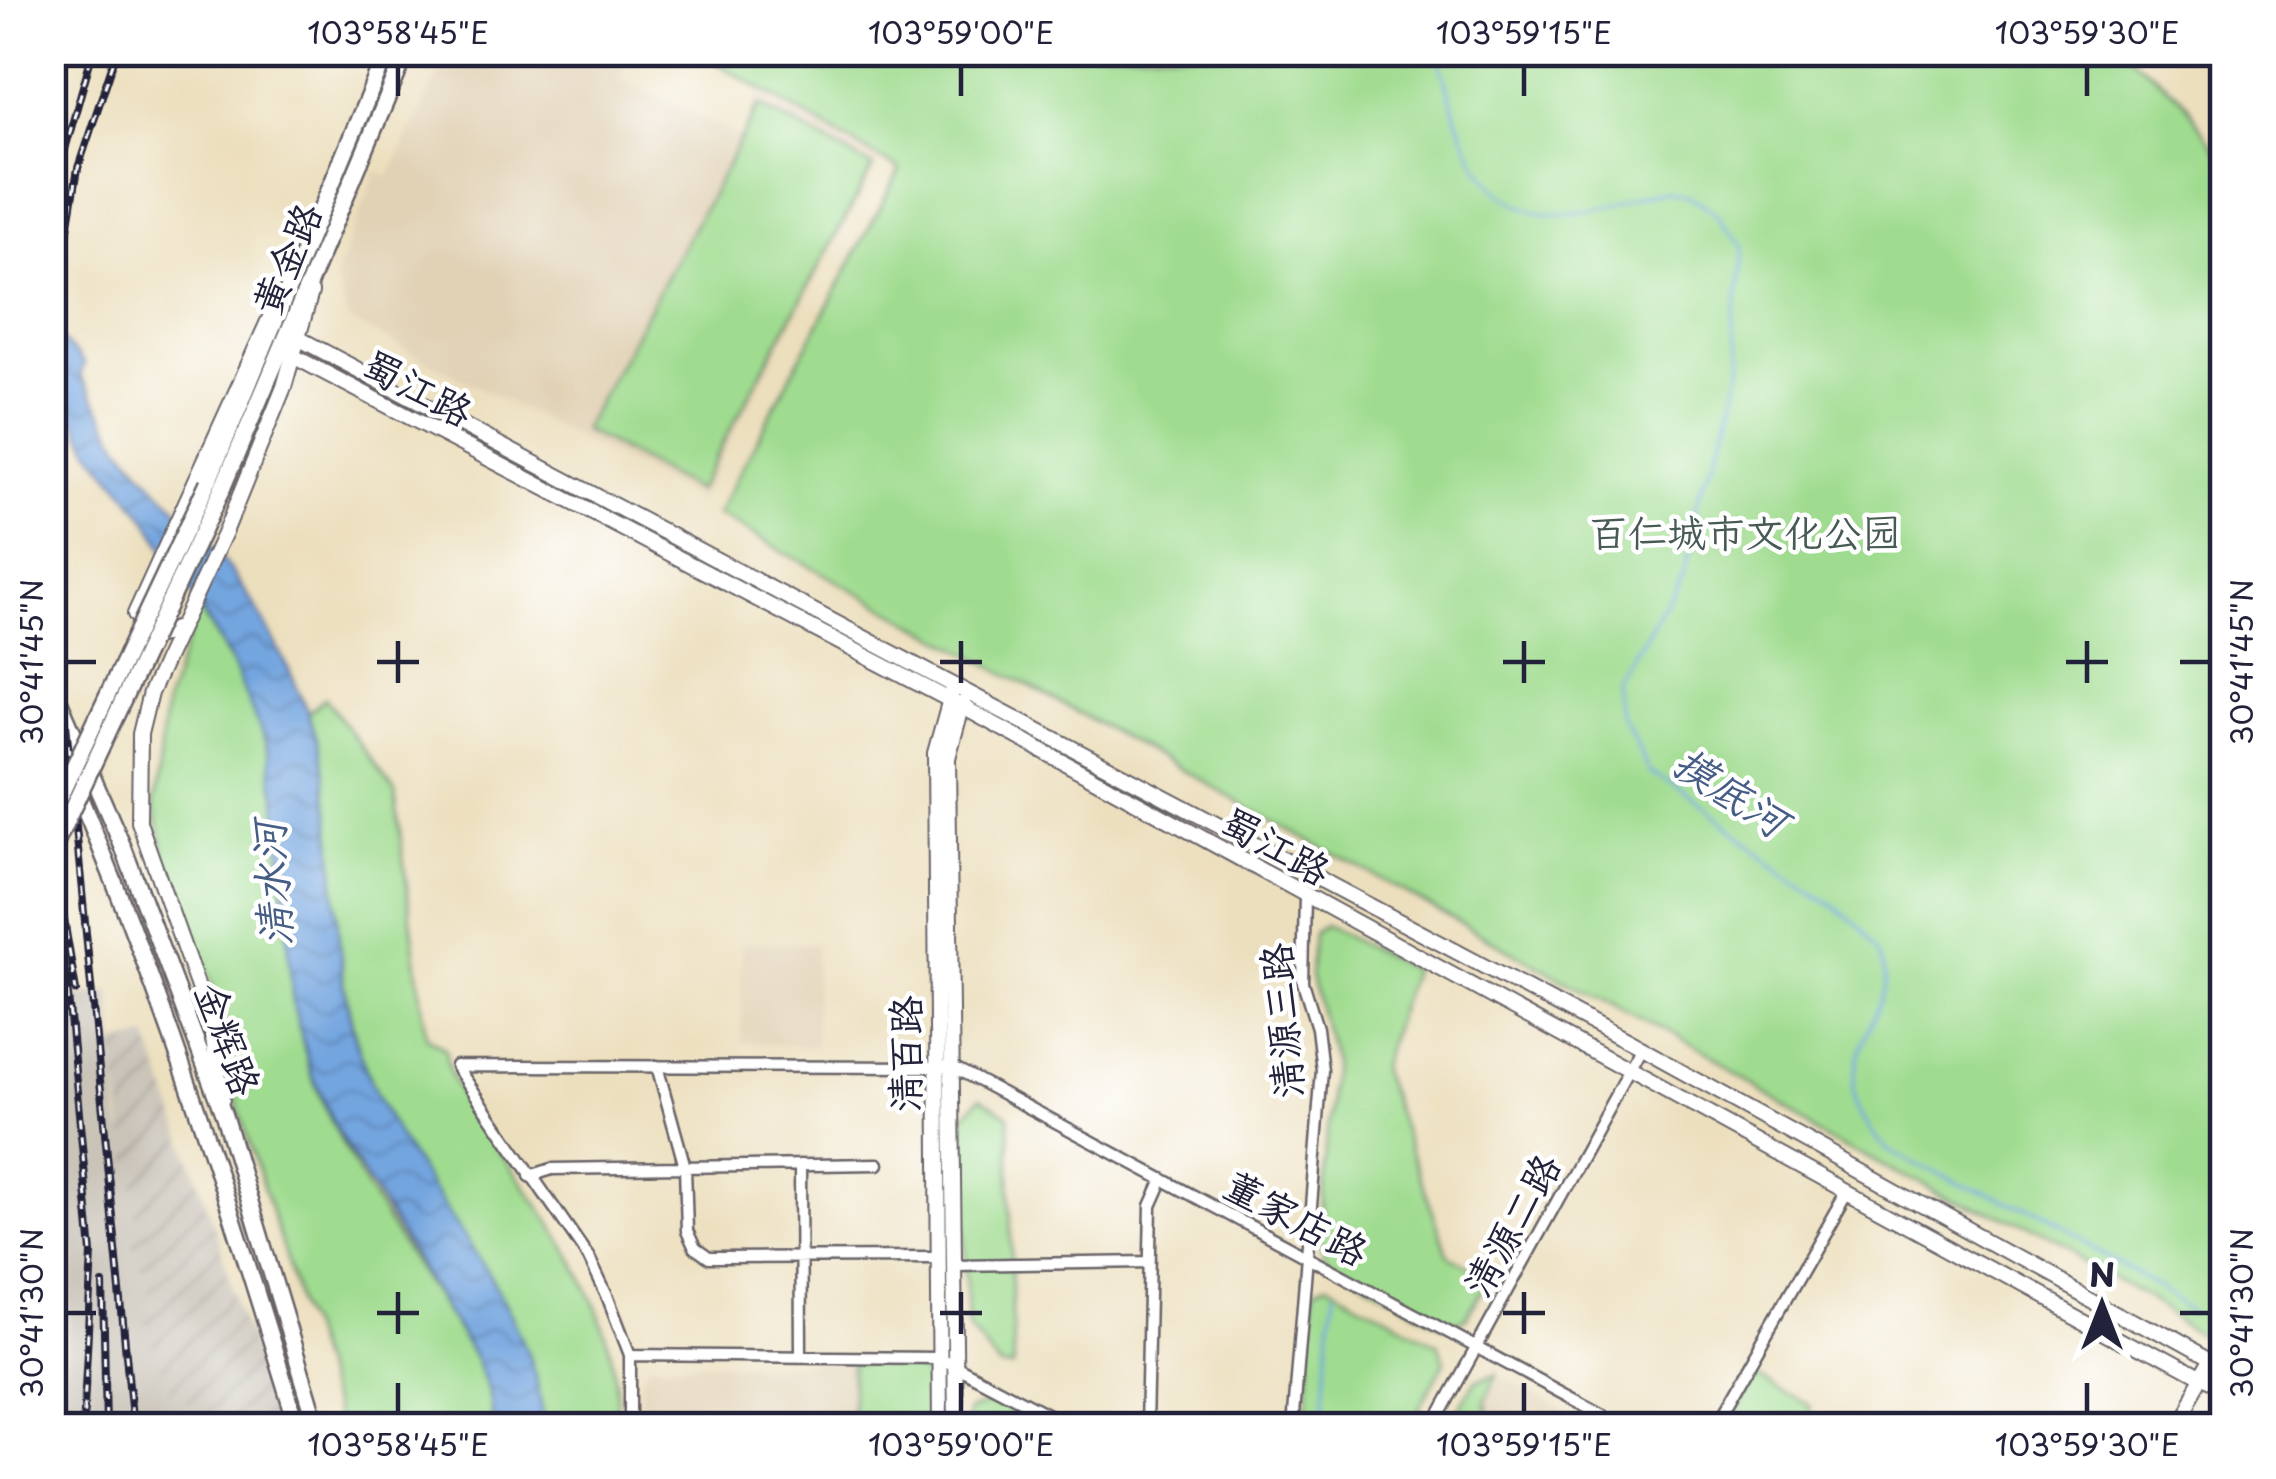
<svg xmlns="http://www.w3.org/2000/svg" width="2276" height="1479" font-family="'Playpen Sans','LXGW WenKai TC',sans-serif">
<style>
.built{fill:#e1d2b5}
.industrial{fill:url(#industrial-furrows)}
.railway{fill:#c9c3b8}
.park{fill:#a0dc90;stroke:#617f66;stroke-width:3}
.water{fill:url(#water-waves);stroke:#4a648d;stroke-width:3}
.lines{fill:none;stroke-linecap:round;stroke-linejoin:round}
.stream{stroke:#73a5df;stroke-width:3}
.street-casing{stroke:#696468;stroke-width:15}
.secondary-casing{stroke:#696468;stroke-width:18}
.primary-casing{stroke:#696468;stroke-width:20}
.street{stroke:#fff;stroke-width:10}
.secondary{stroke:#fff;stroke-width:14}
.primary{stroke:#fff;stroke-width:15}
.tram{stroke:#22223b;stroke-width:3}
.rail-casing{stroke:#22223b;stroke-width:8}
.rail{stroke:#fff;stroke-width:3;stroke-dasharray:9;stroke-linecap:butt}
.primary-bridge-casing{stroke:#696468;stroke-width:20;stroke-linecap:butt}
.primary-bridge{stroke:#fff;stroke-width:15}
.ticks{fill:none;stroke:#22223b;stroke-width:4.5}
.labels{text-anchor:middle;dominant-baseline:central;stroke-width:9;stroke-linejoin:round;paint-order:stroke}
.street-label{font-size:39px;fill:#22223b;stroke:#fff}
.park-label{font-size:39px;fill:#485a54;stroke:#fff}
.water-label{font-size:42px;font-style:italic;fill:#465d85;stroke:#fff}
.neatline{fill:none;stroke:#22223b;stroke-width:4.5}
.ticks-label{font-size:30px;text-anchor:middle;fill:#22223b}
</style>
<defs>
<pattern id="industrial-furrows" width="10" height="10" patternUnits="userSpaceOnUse" patternTransform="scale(3)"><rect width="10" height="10" fill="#c9c3b8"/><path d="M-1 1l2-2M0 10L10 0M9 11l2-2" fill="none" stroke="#aca79f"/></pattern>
<pattern id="water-waves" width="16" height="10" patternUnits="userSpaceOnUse" patternTransform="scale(3)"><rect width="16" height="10" fill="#73a5df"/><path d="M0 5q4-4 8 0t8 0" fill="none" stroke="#5e86b6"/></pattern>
</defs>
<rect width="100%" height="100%" fill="#fff"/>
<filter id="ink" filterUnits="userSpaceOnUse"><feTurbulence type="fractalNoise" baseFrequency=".00833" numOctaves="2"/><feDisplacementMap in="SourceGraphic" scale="24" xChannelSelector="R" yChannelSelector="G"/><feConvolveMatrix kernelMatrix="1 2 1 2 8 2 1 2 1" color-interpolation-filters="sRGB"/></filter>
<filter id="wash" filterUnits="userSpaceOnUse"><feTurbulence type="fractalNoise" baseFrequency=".004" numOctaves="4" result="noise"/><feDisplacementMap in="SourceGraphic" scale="48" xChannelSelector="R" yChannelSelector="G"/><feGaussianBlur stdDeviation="2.7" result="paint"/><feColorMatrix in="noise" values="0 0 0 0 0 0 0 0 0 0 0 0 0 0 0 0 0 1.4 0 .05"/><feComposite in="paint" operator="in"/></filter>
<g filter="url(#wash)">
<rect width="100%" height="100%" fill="#ecdfbd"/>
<!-- built -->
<path class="built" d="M450,51H602L627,63L618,78L741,138L760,94L881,158L698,500L348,320L335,278L376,172L389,176Z
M742,943L815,944L816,1047L741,1042Z
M651,1363L852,1364V1428H639L642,1375Z
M1501,1377L1595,1428H1494L1485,1402Z"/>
<!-- industrial -->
<path class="industrial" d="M148,1037L201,1187L278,1428H195L191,1402L175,1408L141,1315L153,1310L126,1226L131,1197L114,1045Z"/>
<!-- railway -->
<path class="railway" d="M111,993L120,1120L137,1197L131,1198L138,1224L127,1226L153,1311L142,1315L175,1407L192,1402L195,1428H58L75,1252L54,1216L69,1152V1080L58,996Z"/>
<!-- park -->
<path class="park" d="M717,51H2119L2225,162V1343L717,515L900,170L712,60Z
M760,105L873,167L697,491L583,430Z
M199,609C226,652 254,699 267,749C294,853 278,962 309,1066C337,1158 425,1277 476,1361L489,1394L493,1428H339L238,1107L219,1002L167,863L154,805L165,703Z
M325,698L395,793L426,1037L445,1049C450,1092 470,1110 495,1145C555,1228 628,1319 615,1428H544C535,1299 424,1203 374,1089C321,969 345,836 307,713Z
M1325,926L1412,970L1380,1068L1449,1256L1491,1276L1466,1318L1447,1326L1327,1260L1320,1245L1332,1059L1310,976L1313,935Z
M980,1097L1009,1115L1013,1368H1000L968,1326L963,1118Z
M1326,1283L1438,1343L1445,1361L1409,1428H1306L1314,1290Z
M852,1364H909L927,1377L929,1428H852Z
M1753,1372L1814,1404L1802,1428H1723Z
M1497,1374L1485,1402L1494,1428H1449L1475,1381Z
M995,1401L1025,1420V1428H967V1411Z"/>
<!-- water -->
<path class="water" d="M51,327L84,364L80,376C97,401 110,431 128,454C156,490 191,520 219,555C259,605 308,696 321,758C345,871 324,979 374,1090C425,1203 536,1299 544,1428H493L489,1394L476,1361L336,1129L311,1071L293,1005L277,799L266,744L229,657L145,516L91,451L51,373Z"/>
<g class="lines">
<!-- stream -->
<path class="stream" d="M1438,51C1455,112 1473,210 1554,214C1591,216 1638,197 1674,189L1693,193L1720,213L1739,247L1729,378L1683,583L1623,691L1625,727L1648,773L1832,890L1881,936C1901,1021 1804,1044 1892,1142L2194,1308
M1324,1428L1333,1291"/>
</g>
</g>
<g filter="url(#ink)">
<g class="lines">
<defs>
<path id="street" d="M456,1066L953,1067L1627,1428
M456,1066L589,1258L608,1298L630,1355V1428
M657,1066L685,1167L687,1231L695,1248L709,1258L938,1257
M800,1165L801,1354
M530,1176L552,1169L878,1164
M955,1265L1149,1262
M630,1355L940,1358L1073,1428
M1146,1428L1151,1206L1163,1179
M1293,1428L1322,1070L1317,1028L1303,983L1305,897
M1432,1428L1641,1049
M1712,1428L1847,1191"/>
<path id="secondary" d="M298,338L1629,1043L2225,1372
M293,356L961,706L2225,1398
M178,628L159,636L145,631L135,614L271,315
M222,1099L211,1024L139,822L140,734L150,693L225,532L284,387L311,292
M940,1428L935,753L952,692
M956,1428L948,758L963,703
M2173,1428L2210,1364"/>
<path id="primary" d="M208,482L387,51
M222,489L407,51
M51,682L123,847L224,1116L318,1428
M51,731C152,958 226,1191 298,1428"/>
</defs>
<!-- street casing -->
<use href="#street" class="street-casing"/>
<!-- secondary casing -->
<use href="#secondary" class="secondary-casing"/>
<!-- primary casing -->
<use href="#primary" class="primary-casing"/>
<!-- street -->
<use href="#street" class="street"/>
<!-- secondary -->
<use href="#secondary" class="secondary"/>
<!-- primary -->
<use href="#primary" class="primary"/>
<!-- tram -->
<path class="tram" d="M51,971L56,1428"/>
<defs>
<path id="rail" d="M64,153L93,51
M51,333L78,168L117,51
M51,565L133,1428
M51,843L76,991
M66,974L92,1253L83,1428
M103,1284L106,1428"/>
</defs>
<!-- rail casing -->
<use href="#rail" class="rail-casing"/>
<!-- rail -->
<use href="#rail" class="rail"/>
<defs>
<path id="primary-bridge" d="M51,815L208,482
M51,854L222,489"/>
</defs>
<!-- primary-bridge casing -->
<use href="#primary-bridge" class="primary-bridge-casing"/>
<!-- primary-bridge -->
<use href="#primary-bridge" class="primary-bridge"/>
</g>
</g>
<!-- ticks -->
<path class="ticks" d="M398,66V96M961,66V96M1524,66V96M2087,66V96M398,641V683M961,641V683M1524,641V683M2087,641V683M66,662H96M377,662H419M940,662H982M1503,662H1545M2066,662H2108M2180,662H2210M398,1292V1334M961,1292V1334M1524,1292V1334M66,1313H96M377,1313H419M940,1313H982M1503,1313H1545M2180,1313H2210M398,1383V1413M961,1383V1413M1524,1383V1413M2087,1383V1413"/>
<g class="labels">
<!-- street labels -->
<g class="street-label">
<text transform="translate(285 258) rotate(-67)">黄金路</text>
<text transform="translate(419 386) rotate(28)">蜀江路</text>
<text transform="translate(1277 844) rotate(29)">蜀江路</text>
<text transform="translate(1280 1021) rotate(-95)">清源三路</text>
<text transform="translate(230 1038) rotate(70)">金辉路</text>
<text transform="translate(903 1054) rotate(-90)">清百路</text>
<text transform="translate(1297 1216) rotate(28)">董家店路</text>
<text transform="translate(1510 1224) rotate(-61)">清源二路</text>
</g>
<!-- park labels -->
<g class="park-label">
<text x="1745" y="530">百仁城市文化公园</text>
</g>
<!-- water labels -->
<g class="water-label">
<text transform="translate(1732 790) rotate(33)">摸底河</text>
<text transform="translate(270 884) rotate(-94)">清水河</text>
</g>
</g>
<!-- margin -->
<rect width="2276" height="1479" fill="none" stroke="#fff" stroke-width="132"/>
<!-- north arrow -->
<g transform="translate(2102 1305)" stroke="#ffffff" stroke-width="9" paint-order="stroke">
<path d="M0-9L21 45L0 30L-21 45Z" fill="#22223b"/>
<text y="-18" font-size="33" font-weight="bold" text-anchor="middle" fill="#22223b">N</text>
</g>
<rect x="66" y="66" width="2144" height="1347" class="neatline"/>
<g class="ticks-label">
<text x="398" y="44">103°58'45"E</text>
<text x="961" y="44">103°59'00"E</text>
<text x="1524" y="44">103°59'15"E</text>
<text x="2087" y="44">103°59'30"E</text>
<text transform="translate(33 662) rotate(-90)" y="10">30°41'45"N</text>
<text transform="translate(2243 662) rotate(-90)" y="10">30°41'45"N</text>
<text transform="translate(33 1313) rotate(-90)" y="10">30°41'30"N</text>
<text transform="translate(2243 1313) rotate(-90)" y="10">30°41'30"N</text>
<text x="398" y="1456">103°58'45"E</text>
<text x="961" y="1456">103°59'00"E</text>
<text x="1524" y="1456">103°59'15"E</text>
<text x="2087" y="1456">103°59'30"E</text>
</g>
</svg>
